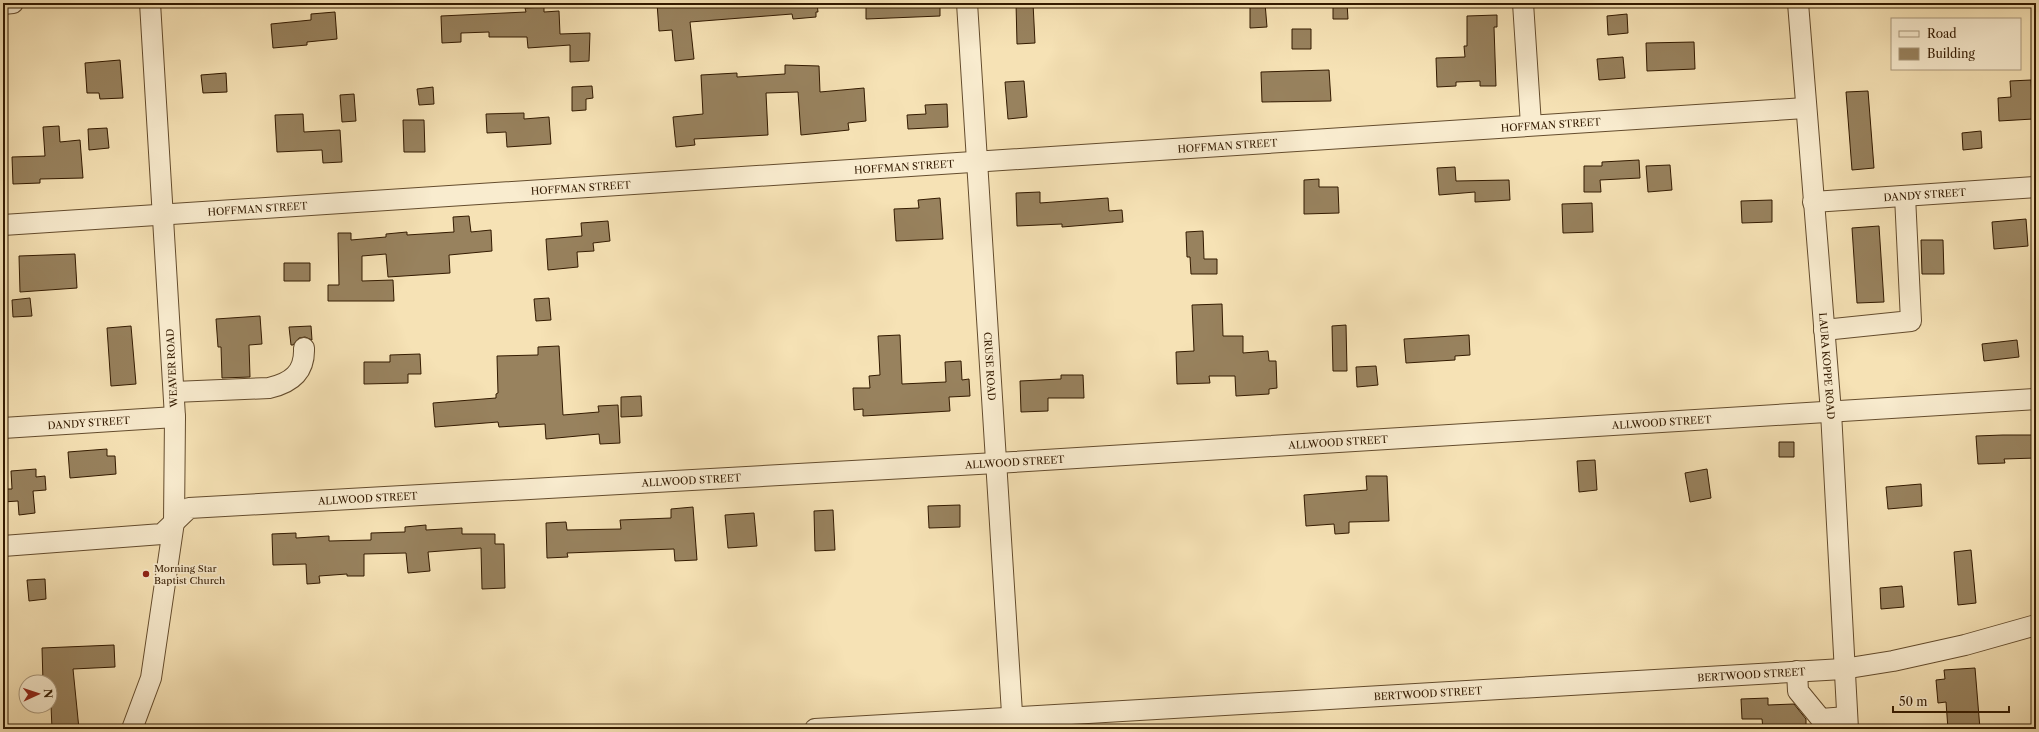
<svg xmlns="http://www.w3.org/2000/svg" width="2039" height="732" font-family="'Libre Caslon Text',serif">
<style>
.building{fill:#98825e;stroke:#331a00}
.lines{fill:none;stroke-linecap:round;stroke-linejoin:round}
.minor-casing{stroke:#644c2d;stroke-width:22}
.minor{stroke:#f9eccf;stroke-width:20}
.poi-dot{fill:#8f2418;stroke:#f9eccf;stroke-width:1.5}
.labels{text-anchor:middle;dominant-baseline:central;stroke-width:3.5;stroke-linejoin:round;paint-order:stroke}
.street-label{font-size:10px;fill:#331a00;stroke:#f9eccf}
.poi-label{font-size:10px;fill:#331a00;stroke:#f9eccf;text-anchor:start}
</style>
<rect width="100%" height="100%" fill="#f6e2b5"/>
<filter id="stains"><feTurbulence type="fractalNoise" baseFrequency=".005" numOctaves="4"/><feColorMatrix values="0 0 0 0 .2 0 0 0 0 .09 0 0 0 0 .02 0 0 0 .5 -.17"/></filter>
<radialGradient id="worn" r=".72"><stop offset=".6" stop-color="#630" stop-opacity="0"/><stop offset="1" stop-color="#630" stop-opacity=".3"/></radialGradient>
<!-- building -->
<path class="building" d="M657,3H817L818,12H816V17L793,19L792,14L690,22L694,59L675,61L672,30L659,31Z
M866,3H940V16L866,19Z
M1016,3H1033L1035,43L1017,44Z
M1250,3H1265L1267,27L1250,28Z
M1333,3H1347L1348,19H1333Z
M544,7V12L559,11L560,34L590,33L589,61L570,62V45L528,48L527,37H489V32L461,33V42L442,43L441,16L526,12L525,8Z
M335,12L337,39L307,42V45L273,48L271,24L311,20V14Z
M1627,14L1628,33L1608,35L1607,16Z
M1497,15V27H1494L1496,86H1480V81L1456,82V86L1437,87L1436,58L1465,57L1464,46H1467V16Z
M1292,29H1311V49H1292Z
M1694,42L1695,69L1647,71L1646,43Z
M1623,57L1625,78L1599,80L1597,59Z
M120,60L123,98L100,99L99,93H87L85,63Z
M785,65L819,66L820,92L864,88L866,121L848,123L849,130L801,135L798,92L766,93L768,135L694,139L695,145L676,147L673,117L703,114L701,75L737,73V77L785,74Z
M1329,70L1331,101L1262,102L1261,72Z
M226,73L227,92L203,93L201,75Z
M2031,80L2033,119L1999,121L1998,98L2011,97L2010,81Z
M1024,81L1027,117L1008,119L1005,82Z
M592,86L593,98L586,99V110L572,111V87Z
M433,87L434,104L419,105L417,89Z
M1868,91L1874,168L1852,170L1846,92Z
M354,94L356,121L342,122L340,95Z
M947,104L948,127L908,129L907,115L926,114L925,105Z
M524,113V119L549,117L551,144L507,147L506,132L487,133L486,114Z
M303,114L304,132L340,130L342,162L323,163L322,150L277,152L275,115Z
M403,120H424L425,152H404Z
M59,126L60,142L80,140L83,178L40,179V183L13,184L12,157L45,156L43,127Z
M107,128L109,148L89,150L88,129Z
M1981,131L1982,148L1963,150L1962,133Z
M1639,160L1640,178L1600,180L1601,192H1584V166H1602V162Z
M1670,165L1672,190L1648,192L1646,166Z
M1455,167L1456,181L1509,180L1510,200L1475,202V192L1439,195L1437,168Z
M1319,179V187H1338L1339,213L1304,214V180Z
M1040,192V203L1108,198L1109,211L1122,210L1123,222L1062,227V224L1017,226L1016,193Z
M940,198L943,239L896,241L894,209L919,208L918,200Z
M1772,200V222L1742,223L1741,201Z
M1592,203L1593,232L1563,233L1562,204Z
M469,216L471,232L491,230L492,251L449,255L450,273L388,277L386,254L362,256V281L393,280L394,301H328V285H339L338,233H351V240L386,237V234L407,232V235L454,232L453,217Z
M2026,219L2028,246L1994,249L1992,222Z
M608,221L610,241L593,243L594,251L577,252L578,267L548,270L546,239L582,236L581,223Z
M1879,226L1884,302L1857,303L1852,228Z
M1203,231L1204,259H1217V274H1191L1190,257H1187L1186,232Z
M1921,240H1943L1944,274H1922Z
M75,254L77,288L20,292L19,256Z
M284,263H310V281H284Z
M30,298L32,316L13,317L12,300Z
M549,298L551,320L536,321L534,299Z
M1222,304L1223,336H1243V353L1268,351L1269,361H1276L1277,388L1269,389V394L1236,396L1235,376H1209L1210,383L1177,384L1176,352L1194,351L1192,305Z
M260,316L262,344L249,345L250,377L222,378L221,347H218L216,319Z
M1346,325L1347,371H1333L1332,326Z
M131,326L136,384L111,386L107,328Z
M311,326L312,340L305,337L299,338L293,345H291L289,327Z
M900,335L902,384L946,382L945,362L961,361L962,380L969,379L970,396L949,397L950,411L863,416V409L854,410L853,388H870L869,376L880,375L878,336Z
M1469,335L1470,355L1455,356V360L1406,363L1404,339Z
M2017,340L2019,357L1984,361L1982,344Z
M559,346L563,415L599,412L598,406L618,405L620,443L600,444L599,434L546,439L545,424L499,427L498,422L435,427L433,403L496,398V394L498,393L497,356L538,355V347Z
M420,354L421,374H408V383L364,384V362H390V355Z
M1376,366L1378,385L1357,387L1356,367Z
M1061,375H1083L1084,398H1048V411L1021,412L1020,381L1061,379Z
M641,396L642,416L621,417V397Z
M2003,435H2036V458L2004,459L2005,463L1978,464L1976,436Z
M1779,442H1794V457H1779Z
M107,449V456H115L116,474L70,478L68,452Z
M1595,460L1597,490L1579,492L1577,461Z
M36,469V477L45,476L46,490L33,491L35,513L19,515L18,501L3,502V489H12L11,471Z
M1707,469L1711,498L1690,502L1685,473Z
M1366,476H1387L1389,521L1349,522V533L1335,534L1334,524L1306,526L1304,495L1367,490Z
M1921,484L1922,506L1888,509L1886,487Z
M960,505V527L929,528L928,506Z
M693,507L697,560L675,561L674,549L567,553L568,557L547,558L546,523L566,522L567,530L621,529L620,520L671,518V509Z
M833,510L835,550L815,551L814,511Z
M754,513L757,546L728,548L725,515Z
M426,525V530L462,528V534H495V544H504L505,588L482,589L481,548L428,552L430,571L408,573L406,553L364,554V576H347V574L319,576L320,583L307,584L306,564L273,565L272,534L296,533V538L329,536V541L371,540V533L405,532V527Z
M1971,550L1976,603L1958,605L1954,552Z
M45,579L46,599L29,601L27,580Z
M1902,586L1904,607L1881,609L1880,588Z
M114,645L115,667L73,669L79,729H52L50,682H43L42,648Z
M1975,668L1980,729H1948L1946,702L1938,703L1936,680L1945,679L1944,670Z
M1768,698V705L1794,704L1806,719V729H1763L1762,719H1742L1741,699Z"/>
<g class="lines">
<defs>
<g id="minor">
<path id="s1" d="M967,3L1013,729"/>
<path d="M1523,3L1531,125"/>
<path id="s2" d="M1798,3L1831,412L1848,729"/>
<path d="M3,4L13,3"/>
<path id="s3" d="M1813,202L2036,187"/>
<path id="s4" d="M3,225L1805,108"/>
<path d="M1824,330L1911,321L1905,196"/>
<path d="M174,392L269,388C291,383 305,373 304,348"/>
<path id="s5" d="M3,428L175,417"/>
<path id="s6" d="M3,546L162,534L189,508L996,463L2036,399"/>
<path d="M1797,671L1798,691L1821,719L1847,717"/>
<path d="M132,729L151,678L174,522L175,417L150,3"/>
<path id="s7" d="M815,729L1843,669L1893,661L1965,645L2036,625"/>
</g>
</defs>
<!-- minor casing -->
<use href="#minor" class="minor-casing"/>
<!-- minor -->
<use href="#minor" class="minor"/>
</g>
<!-- markers -->
<circle class="poi-dot" cx="146" cy="574" r="4"/>
<g class="labels">
<!-- street labels -->
<g class="street-label">
<text stroke="none"><textPath href="#s4" startOffset="1551">HOFFMAN STREET</textPath></text>
<text stroke="none"><textPath href="#s4" startOffset="1227">HOFFMAN STREET</textPath></text>
<text stroke="none"><textPath href="#s4" startOffset="903">HOFFMAN STREET</textPath></text>
<text stroke="none"><textPath href="#s4" startOffset="579">HOFFMAN STREET</textPath></text>
<text stroke="none"><textPath href="#s3" startOffset="112">DANDY STREET</textPath></text>
<text stroke="none"><textPath href="#s4" startOffset="255">HOFFMAN STREET</textPath></text>
<text stroke="none"><textPath href="#s1" startOffset="364">CRUSE ROAD</textPath></text>
<text stroke="none"><textPath href="#s2" startOffset="364">LAURA KOPPE ROAD</textPath></text>
<text transform="translate(172 368) rotate(-93)">WEAVER ROAD</text>
<text stroke="none"><textPath href="#s5" startOffset="86">DANDY STREET</textPath></text>
<text stroke="none"><textPath href="#s6" startOffset="1672">ALLWOOD STREET</textPath></text>
<text stroke="none"><textPath href="#s6" startOffset="1348">ALLWOOD STREET</textPath></text>
<text stroke="none"><textPath href="#s6" startOffset="1024">ALLWOOD STREET</textPath></text>
<text stroke="none"><textPath href="#s6" startOffset="700">ALLWOOD STREET</textPath></text>
<text stroke="none"><textPath href="#s6" startOffset="376">ALLWOOD STREET</textPath></text>
<text stroke="none"><textPath href="#s7" startOffset="938">BERTWOOD STREET</textPath></text>
<text stroke="none"><textPath href="#s7" startOffset="614">BERTWOOD STREET</textPath></text>
</g>
<!-- poi labels -->
<g class="poi-label">
<text x="154" y="568">Morning Star<tspan x="154" dy="12">Baptist Church</tspan></text>
</g>
</g>
<!-- margin -->
<rect width="2039" height="732" fill="none" stroke="#f6e2b5" stroke-width="16"/>
<rect x="4" y="4" width="2031" height="724" fill="none" stroke="#331a00" stroke-width="2"/>
<rect x="8" y="8" width="2023" height="716" fill="none" stroke="#331a00"/>
<!-- legend -->
<rect x="1891" y="18" width="130" height="52" fill="#f9eccf" stroke="#aa987c"/>
<rect x="1899" y="31" width="20" height="6" fill="#f9eccf" stroke="#aa987c"/>
<text x="1927" y="38" font-size="12" fill="#331a00">Road</text>
<rect x="1899" y="48" width="20" height="12" fill="#98825e" stroke="#aa987c"/>
<text x="1927" y="58" font-size="12" fill="#331a00">Building</text>
<!-- north arrow -->
<g transform="translate(38 694) rotate(87)"><circle r="19" fill="#f9eccf" stroke="#aa987c"/>
<path d="M0-3L7 15L0 10L-7 15Z" fill="#8f2418"/>
<text y="-6" font-size="11" font-weight="bold" text-anchor="middle" fill="#331a00">N</text>
</g>
<!-- scale -->
<path d="M1893 706v6h116v-6" fill="none" stroke="#331a00" stroke-width="2"/>
<text x="1899" y="706" font-size="12" fill="#331a00" stroke="#f9eccf" stroke-width="3" paint-order="stroke">50 m</text>
<rect width="100%" height="100%" filter="url(#stains)"/>
<rect width="100%" height="100%" fill="url(#worn)"/>
</svg>
